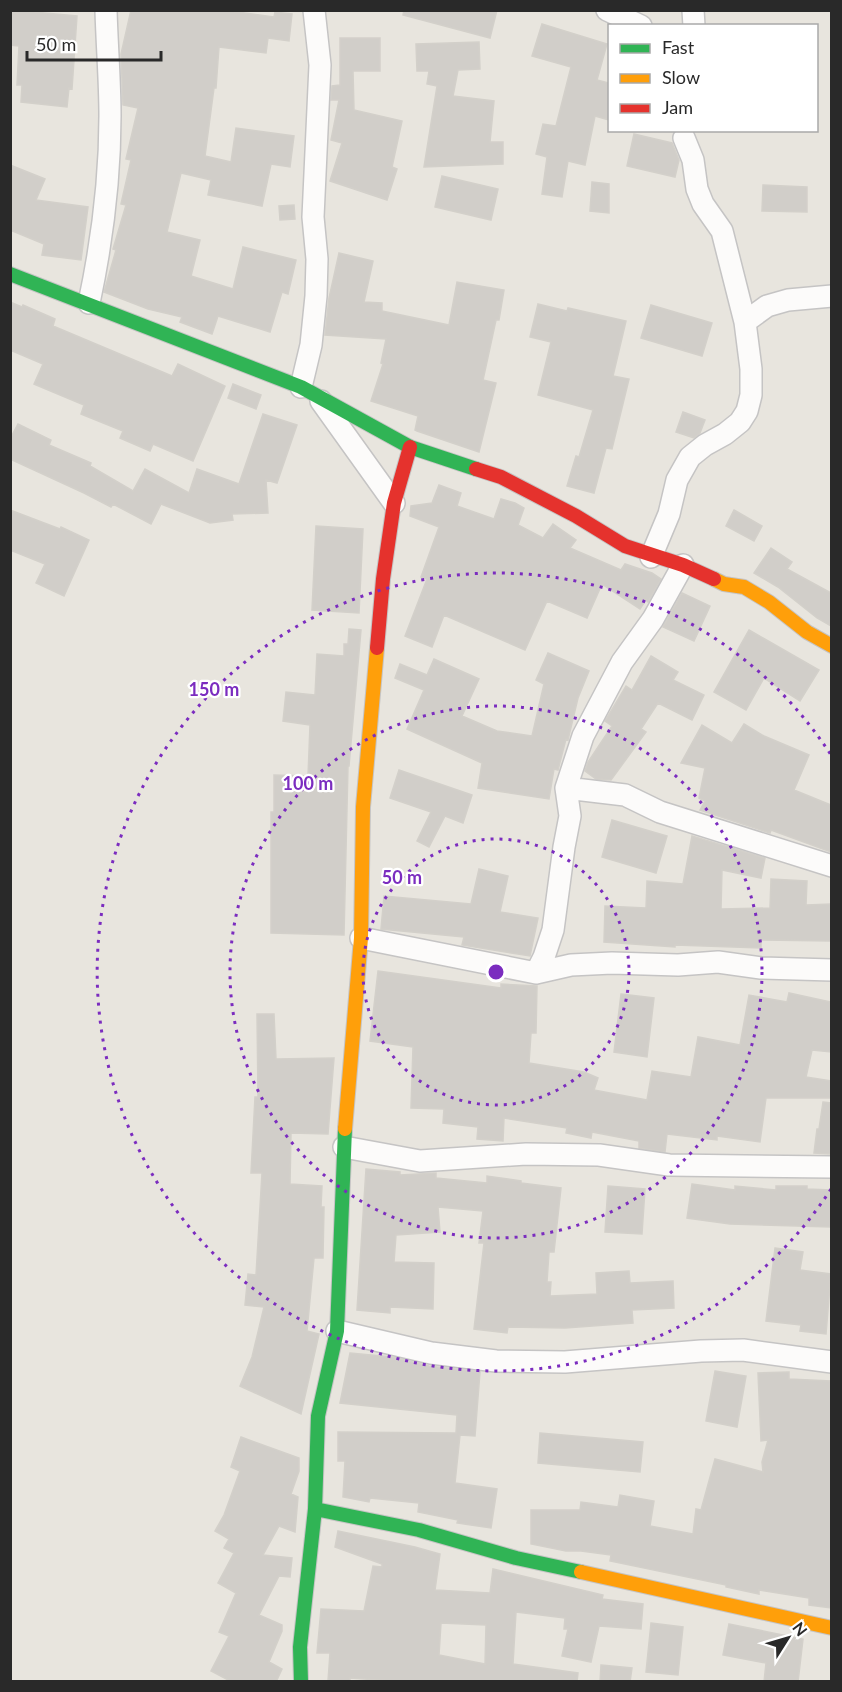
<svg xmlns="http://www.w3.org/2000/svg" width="842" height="1692" font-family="Lato,sans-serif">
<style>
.building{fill:#d1cec9;stroke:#d3d0ca;stroke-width:1.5;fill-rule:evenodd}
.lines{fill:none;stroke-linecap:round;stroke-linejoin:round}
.street-casing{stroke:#c5c4c4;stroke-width:24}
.fast-casing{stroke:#c5c4c4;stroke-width:16}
.slow-casing{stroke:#c5c4c4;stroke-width:16}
.jam-casing{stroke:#c5c4c4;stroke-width:16}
.street{stroke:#fcfbfa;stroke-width:21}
.fast{stroke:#30b455;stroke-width:14}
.slow{stroke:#ff9f0a;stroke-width:14}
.jam{stroke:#e5322d;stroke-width:14}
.ring{fill:none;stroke:#7b2cbf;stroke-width:3;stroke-dasharray:3 6}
.centre{fill:#7b2cbf;stroke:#fff;stroke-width:3}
.ring-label{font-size:18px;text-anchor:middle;font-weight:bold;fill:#7b2cbf;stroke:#fff;stroke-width:4.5;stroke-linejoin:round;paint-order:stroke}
</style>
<rect width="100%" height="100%" fill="#e8e5de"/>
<!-- building -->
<path class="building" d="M12,10L77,16L72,89L69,88L67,107L21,102L22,85H17L19,46L10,45Z
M131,10H223L274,17L275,12L292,14L289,41L268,38L266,53L219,47L216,88H214L205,156L231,162L236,128L294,136L290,167L271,164L262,206L208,195L211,180L181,173L167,232L200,240L191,276L233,289L243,247L296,260L288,294L282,292L270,332L218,316L212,334L180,322L182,317L148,309L104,292L116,250L113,249L126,205L121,204L131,160L126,159L138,108L123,105L121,54Z
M404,10H497L490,38L403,15Z
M542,24L607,44L597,80L609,83V120L595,116L585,165L568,161L562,197L542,194L547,157L536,154L543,124L556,126L571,67L532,56Z
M340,38H380V71H353L354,110L402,121L392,167L397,169L387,200L330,181L342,143L331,140L339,100H331L332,86L340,85Z
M479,42L480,69L458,70L453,96L494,101L490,142H503V164L424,167L437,86L427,84L429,71H417L416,44Z
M634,134L672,143L679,160L675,177L627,166Z
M10,165L45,179L36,200L88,207L81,260L42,255L44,244L10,230Z
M442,176L498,189L491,220L435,207Z
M592,182L609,184V213L590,211Z
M763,185L807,187V212L762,211Z
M294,205L295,219L280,220L279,206Z
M339,253L373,261L364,302L382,303V311L449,325L457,282L504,290L499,320H496L483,380L496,383L479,452L417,431L415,430L418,416L371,401L383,364L381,363L386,339L325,335L329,298Z
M10,302L22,307L23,305L55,319L53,326L172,376L178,364L225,386L193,461L153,444L150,451L120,438L123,431L81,414L84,405L34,384L43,364L10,350Z
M538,304L567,311L568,308L626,321L613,376L629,379L612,449L606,448L594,493L567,486L576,456L579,457L593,410L538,395L551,342L530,337Z
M651,305L712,323L702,356L641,338Z
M233,384L261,395L256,409L228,398Z
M683,412L705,420L700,433L694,438L676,432Z
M263,414L297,425L277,483L266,480L268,513L232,514L233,520L210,523L161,504L151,524L113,504L111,507L84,493L10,459V439L18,424L51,440L49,445L91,463L90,466L133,491L145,469L189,493L197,469L239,484Z
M439,485L461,493L457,506L494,519L501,499L515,503L524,508L518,525L543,538L553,524L576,540L570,548L621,570L625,564L652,573L661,579L648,602L646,600L640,609L602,584L587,618L547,601L525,650L444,615L432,647L405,636L427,579L421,577L439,527L410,516L411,506L432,503Z
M10,510L60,529L61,527L89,540L64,596L36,583L45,564L10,550Z
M734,510L762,526L754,541L726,526Z
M316,526L363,529L359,613L312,610Z
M771,548L792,562L787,569L831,593V626L817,618L778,587L754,573Z
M682,593L710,606L694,641L663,627Z
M349,629L361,630L349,766H348L344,935L271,933V812H274V775L308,776L310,725L283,721L286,692L315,695L317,654L344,656V644H348Z
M749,630L819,670L800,701L764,678L746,710L714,692Z
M548,653L589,671L578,698L568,740L566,739L558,770L554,769L549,799L478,788L482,763L407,729L424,690L395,678L400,664L427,675L434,659L479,679L462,716L497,731L532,736L544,684L536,680Z
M651,656L678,672L673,680L704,695L692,720L658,703L641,729L646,732L611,780L596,779L585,771L588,762L612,726L605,721L626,686L632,690Z
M744,724L764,736L809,755L794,790L831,805V852L771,830L770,833L700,810L705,801L699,798L705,768L681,763L702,725L732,743Z
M399,770L472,795L463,823L445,816L429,847L417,841L431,812L390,798Z
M612,820L667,836L656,873L602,857Z
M692,836L765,858L761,878L722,870L721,909L770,908L771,879L807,881L806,905L831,904V941L761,940V948L675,945V947L604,942L605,906L646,908L647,881L683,884Z
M479,869L508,876L500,912L538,918L530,956L462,945L464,937L381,929L384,896L471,904Z
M378,971L501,988V984L537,986L536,1033H531L529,1063L584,1072L598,1078L594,1090L647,1100L652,1071L691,1077L698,1037L740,1045L749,995L787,1002L789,993L831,1002V1052L812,1050L806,1077L831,1081V1098H766L760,1142L717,1136V1140L667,1134L665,1152L639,1148V1141L592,1132L591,1138L566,1133L567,1128L504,1118L503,1141L477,1139L478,1127L443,1123L444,1109L411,1108L413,1047L370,1041Z
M621,994L654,998L647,1057L614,1052Z
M257,1014H274L276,1059L334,1058L328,1134L291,1133L290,1184L322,1186L321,1207H324L323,1258H314L307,1331L319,1334L301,1414L240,1386L252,1357L264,1307L245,1305L248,1274L256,1275L262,1173H251L255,1097H258Z
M823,1102L831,1103V1154L814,1153L817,1129H819Z
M366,1169L400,1172V1175L436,1173V1178L487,1183V1176L521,1181V1183L561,1188L554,1252H549L547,1282H551L550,1296L597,1294L596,1273L629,1271L630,1283L673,1281L674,1308L632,1310L633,1323L565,1328L508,1327L507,1333L474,1329L484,1243H479L483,1211L438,1207L440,1232L396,1235L394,1262L434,1263L433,1309L390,1307V1313L357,1310Z
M692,1184L735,1190V1186L776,1190V1186H807V1189L831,1190V1227L730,1224L687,1218Z
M608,1186L645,1189L642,1234L605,1232Z
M775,1248L803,1252L800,1270L831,1274L826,1334L800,1331L801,1325L766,1321Z
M350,1353L392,1357L429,1366L480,1372L475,1436L460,1435L455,1483L497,1489L491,1528L457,1523L458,1520L418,1512L419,1503L370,1498L369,1502L343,1497L345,1461H338V1432L456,1433L457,1415L340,1403Z
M715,1371L746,1376L737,1427L706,1421Z
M789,1372V1379L831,1381V1608L809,1605V1598L759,1590V1594L726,1587V1585L610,1561L611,1555L581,1551H566L531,1544V1510H580L581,1502L618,1507L620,1495L654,1501L650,1526L693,1534L696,1509L701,1510L715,1459L763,1472L762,1462L768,1440L761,1441L758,1373Z
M540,1433L643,1442L640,1472L538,1463Z
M241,1437L299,1458V1471L291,1494L298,1497L295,1532L279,1526L263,1555L292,1558L290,1577L279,1576L259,1615L282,1625V1631L269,1662L282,1669L276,1682H232L211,1671L229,1636L219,1632L236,1593L218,1583L234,1553L224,1548L229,1539L215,1531L224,1515L240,1471L231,1467Z
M338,1531L415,1547L440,1554L435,1590L490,1593L493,1569L603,1595L602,1599L643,1604L641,1629L599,1626L591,1662L562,1656L568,1629H564L565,1618L516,1612L513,1664L578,1673L577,1682H405L350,1678V1682L328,1681L330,1653H317L321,1609L364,1611L373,1566L382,1567V1564L335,1547ZM441,1623L486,1625L485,1664L439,1655Z
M651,1623L683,1627L678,1675L646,1672Z
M729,1624L803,1639L798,1682H764L766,1663L723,1655Z
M601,1665L632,1668L630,1682H600Z"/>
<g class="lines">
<defs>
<path id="street" d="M607,10L641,26
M693,10L694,26
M89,303C102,242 110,179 110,116C110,81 107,46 106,10
M745,322L767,306L788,300L832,296
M301,387L311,345L316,296L317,259L313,217L320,65L314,10
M321,401L394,503
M651,557L669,514L677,480L690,457L705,445L725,434L740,422L747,411L751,395V369L745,322L722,231L703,204L697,189L693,160L684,138
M566,788L625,795L660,812L832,866
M361,938L536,973L571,965L612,963L678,965L718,962L761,968L832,970
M536,973L544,957L553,930L564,847L570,816L566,788L583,736L622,662L653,619L683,565
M344,1147L420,1161L526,1154L599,1155L669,1165L832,1167
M337,1331L431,1353L496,1361L565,1362L701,1351L743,1350L832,1362"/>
<path id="fast" d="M10,274L301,387L410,447L476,469
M315,1509L419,1530L516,1558L581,1572
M301,1682L300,1647L315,1509L318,1416L337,1331L345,1129"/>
<path id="slow" d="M714,579L724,584L744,587L769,602L807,632L832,646
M345,1129L361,938L363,807L377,648
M581,1572L832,1628"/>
<path id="jam" d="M476,469L501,477L576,516L625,546L683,565L714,579
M377,648L383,579L394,503L410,447"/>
</defs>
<!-- street casing -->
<use href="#street" class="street-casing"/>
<!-- fast casing -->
<use href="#fast" class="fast-casing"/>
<!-- slow casing -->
<use href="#slow" class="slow-casing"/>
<!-- jam casing -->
<use href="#jam" class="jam-casing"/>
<!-- street -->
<use href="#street" class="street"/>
<!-- fast -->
<use href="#fast" class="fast"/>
<!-- slow -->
<use href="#slow" class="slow"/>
<!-- jam -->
<use href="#jam" class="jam"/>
</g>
<!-- distance rings -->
<g class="ring">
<circle cx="496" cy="972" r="133"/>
<circle cx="496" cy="972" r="266"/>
<path d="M831 1189A399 399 0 1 1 831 755"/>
</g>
<circle cx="496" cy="972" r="9" class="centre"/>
<g class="ring-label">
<text x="214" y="696">150 m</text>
<text x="308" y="790">100 m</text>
<text x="402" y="884">50 m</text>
</g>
<!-- border -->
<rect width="842" height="1692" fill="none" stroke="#292929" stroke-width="24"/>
<!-- legend -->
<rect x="608" y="24" width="210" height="108" fill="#ffffff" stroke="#a9a9a9" stroke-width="1.5"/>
<rect x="620" y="44" width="30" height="9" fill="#30b455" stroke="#a9a9a9" stroke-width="1.5"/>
<text x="662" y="54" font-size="18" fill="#292929">Fast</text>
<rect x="620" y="74" width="30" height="9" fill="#ff9f0a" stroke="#a9a9a9" stroke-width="1.5"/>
<text x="662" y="84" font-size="18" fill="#292929">Slow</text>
<rect x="620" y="104" width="30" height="9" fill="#e5322d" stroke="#a9a9a9" stroke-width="1.5"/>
<text x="662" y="114" font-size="18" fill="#292929">Jam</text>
<!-- north arrow -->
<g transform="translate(788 1638) rotate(53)" stroke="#ffffff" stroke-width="4.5" paint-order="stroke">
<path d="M0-4.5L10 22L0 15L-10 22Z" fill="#292929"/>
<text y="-9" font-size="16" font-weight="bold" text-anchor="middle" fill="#292929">N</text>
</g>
<!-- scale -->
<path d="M27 51v9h134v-9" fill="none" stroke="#292929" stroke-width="3"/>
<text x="36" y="51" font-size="18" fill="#292929" stroke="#ffffff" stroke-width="4.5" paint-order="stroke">50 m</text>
</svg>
